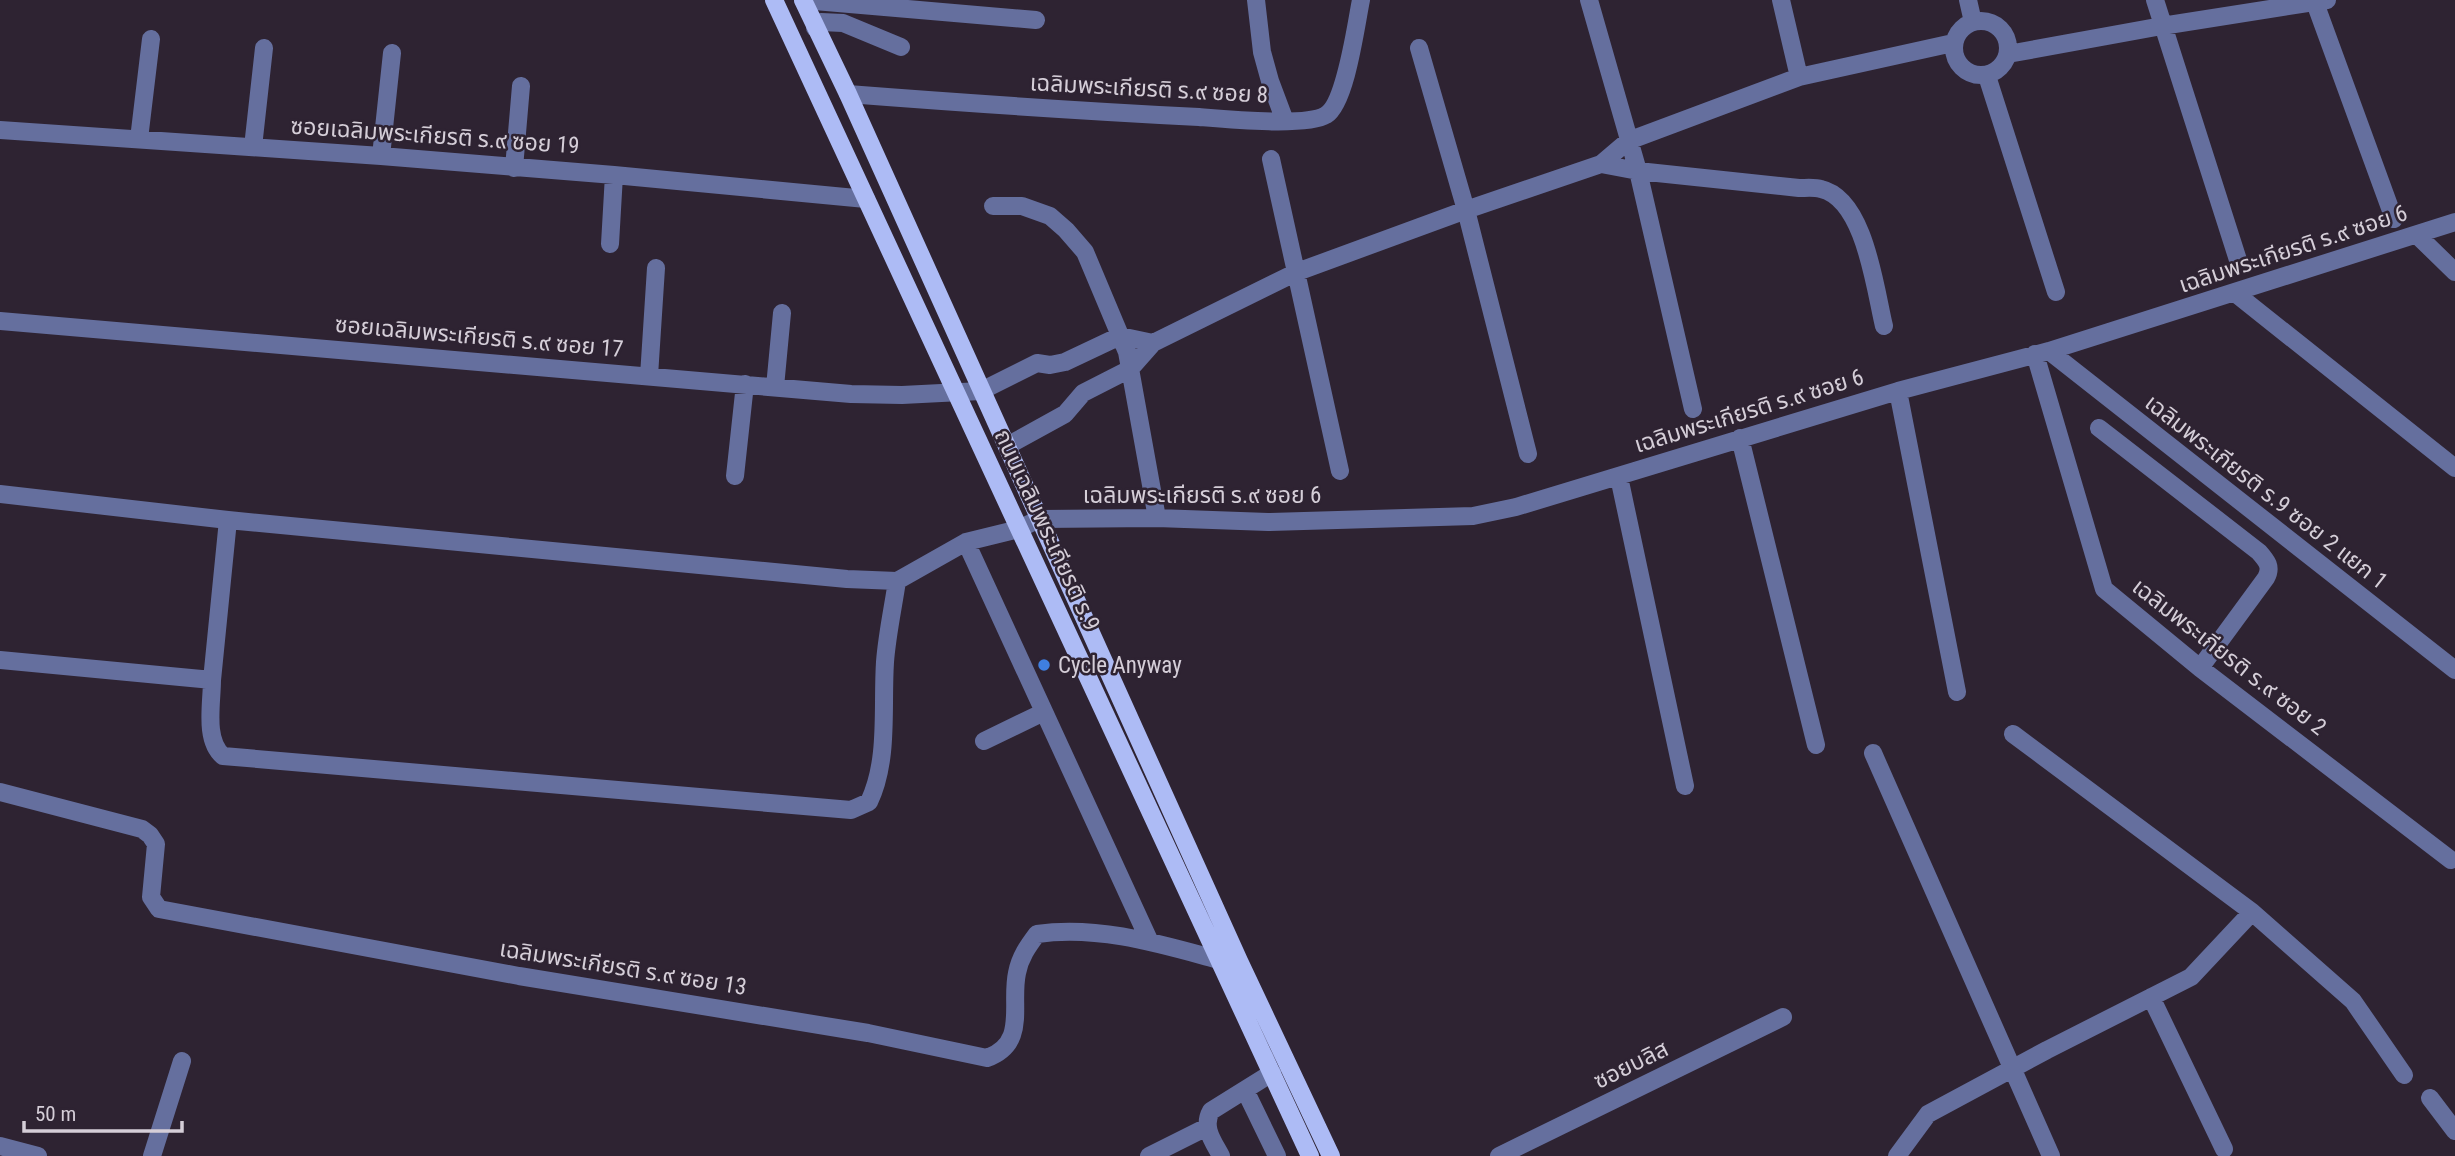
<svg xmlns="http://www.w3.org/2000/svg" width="2455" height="1156" font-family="'Roboto Condensed','Noto Sans Thai',sans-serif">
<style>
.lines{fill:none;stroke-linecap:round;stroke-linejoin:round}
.minor{stroke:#656f9e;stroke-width:18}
.major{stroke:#adbbf5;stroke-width:18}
.shop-dot{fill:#3f7fe0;stroke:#2e2332;stroke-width:2.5}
.labels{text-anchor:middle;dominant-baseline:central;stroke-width:5;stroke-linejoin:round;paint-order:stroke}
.street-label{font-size:23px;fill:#d5ced8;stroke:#2e2332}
.poi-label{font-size:23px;fill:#d5ced8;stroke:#2e2332;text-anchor:start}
</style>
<rect width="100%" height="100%" fill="#2e2332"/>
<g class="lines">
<!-- minor -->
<path class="minor" d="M803,0L1036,20
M1256,0L1262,52L1270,81L1285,121
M1589,0L1638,171L1693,409
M1781,0L1799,77
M1968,0L1973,22
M2155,0L2238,260
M2314,0L2394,219
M1954 48a27 27 0 1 1 54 0a27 27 0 1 1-54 0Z
M815,28L821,22L843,23L901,47
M1419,48L1466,210L1528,454
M2008,54L2162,26L2327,0
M1987,76L2056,292
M848,94C964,103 1082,111 1199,117C1223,119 1307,127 1326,115C1346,103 1356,24 1361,0
M0,130L381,156L614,175L866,199
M139,139L151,39
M253,147L264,48
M381,156L392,53
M1271,159L1340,471
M1601,164L1638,171L1799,188C1806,188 1815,187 1821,189C1865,199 1875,289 1884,326
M514,168L521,86
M993,206H1022L1050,216L1066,230L1085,252L1127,352L1157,518
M2417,235L2455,272
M610,244L614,175
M2235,293L2455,468
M0,321L851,394L902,395L981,391L1037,363L1050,365L1065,362L1120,336L1153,343
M2049,351L2455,670
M2035,354L2104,589L2200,668L2451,860
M649,376L656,268
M775,387L782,313
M1898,391L1957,692
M2099,428L2259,552C2267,561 2272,567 2266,578L2200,668
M1740,438L1816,745
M1007,446L1065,414L1083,393L1130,369L1153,343L1297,272L1466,210L1601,164L1628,141L1799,77L1953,43
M735,476L745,384
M1619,477L1685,786
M0,494L228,520L847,579L897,581C893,608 887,635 885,662C882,708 889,760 869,802L851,810L223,756C204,740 212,703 212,680L0,660
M966,542L1149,940
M897,581L966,542L1019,529L1039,519L1157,518L1268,522L1473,516L1516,507L1898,391L2049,351L2455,222
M212,680L228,520
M2013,734L2252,912L2353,1001L2404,1075
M984,741L1044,712
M1873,753L2051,1156
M0,792L142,829L150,835L156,844L151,897L159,909L519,976L868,1033L987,1058C1028,1043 1010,1005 1017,973C1020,957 1028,946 1037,934C1098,925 1160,944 1219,960
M2151,997L2224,1149
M1245,1090L1277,1156
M2430,1098L2455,1131
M0,1146L38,1156
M152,1156L182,1061
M1149,1156L1207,1127
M1221,1156C1213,1141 1202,1127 1211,1111L1272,1073
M1499,1156L1783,1017
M1897,1156L1928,1114L2047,1050L2191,977L2252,912"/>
<!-- major -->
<path class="major" d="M774,0L1310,1156
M803,0L848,94L1239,961L1331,1156"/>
</g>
<!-- markers -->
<circle class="shop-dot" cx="1044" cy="665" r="7"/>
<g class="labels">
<!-- street labels -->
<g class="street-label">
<text transform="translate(1149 89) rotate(3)">เฉลิมพระเกียรติ ร.๙ ซอย 8</text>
<text transform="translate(435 136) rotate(4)">ซอยเฉลิมพระเกียรติ ร.๙ ซอย 19</text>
<text transform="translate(2293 249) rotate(-18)">เฉลิมพระเกียรติ ร.๙ ซอย 6</text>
<text transform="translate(479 337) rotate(5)">ซอยเฉลิมพระเกียรติ ร.๙ ซอย 17</text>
<text transform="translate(1749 411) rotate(-17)">เฉลิมพระเกียรติ ร.๙ ซอย 6</text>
<text transform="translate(2266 492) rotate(38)">เฉลิมพระเกียรติ ร.9 ซอย 2 แยก 1</text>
<text x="1202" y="495">เฉลิมพระเกียรติ ร.๙ ซอย 6</text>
<text transform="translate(1047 530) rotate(65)">ถนนเฉลิมพระเกียรติ ร.9</text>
<text transform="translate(2229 657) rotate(38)">เฉลิมพระเกียรติ ร.๙ ซอย 2</text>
<text transform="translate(623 968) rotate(9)">เฉลิมพระเกียรติ ร.๙ ซอย 13</text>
<text transform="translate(1631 1065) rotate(-26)">ซอยบลิส</text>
</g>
<!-- poi labels -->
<g class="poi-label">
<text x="1058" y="665">Cycle Anyway</text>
</g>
</g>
<!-- scale -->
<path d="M24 1121v10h158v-10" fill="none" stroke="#d5ced8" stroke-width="3.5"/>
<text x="35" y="1121" font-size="21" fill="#d5ced8" stroke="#2e2332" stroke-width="5" paint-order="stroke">50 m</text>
</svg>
